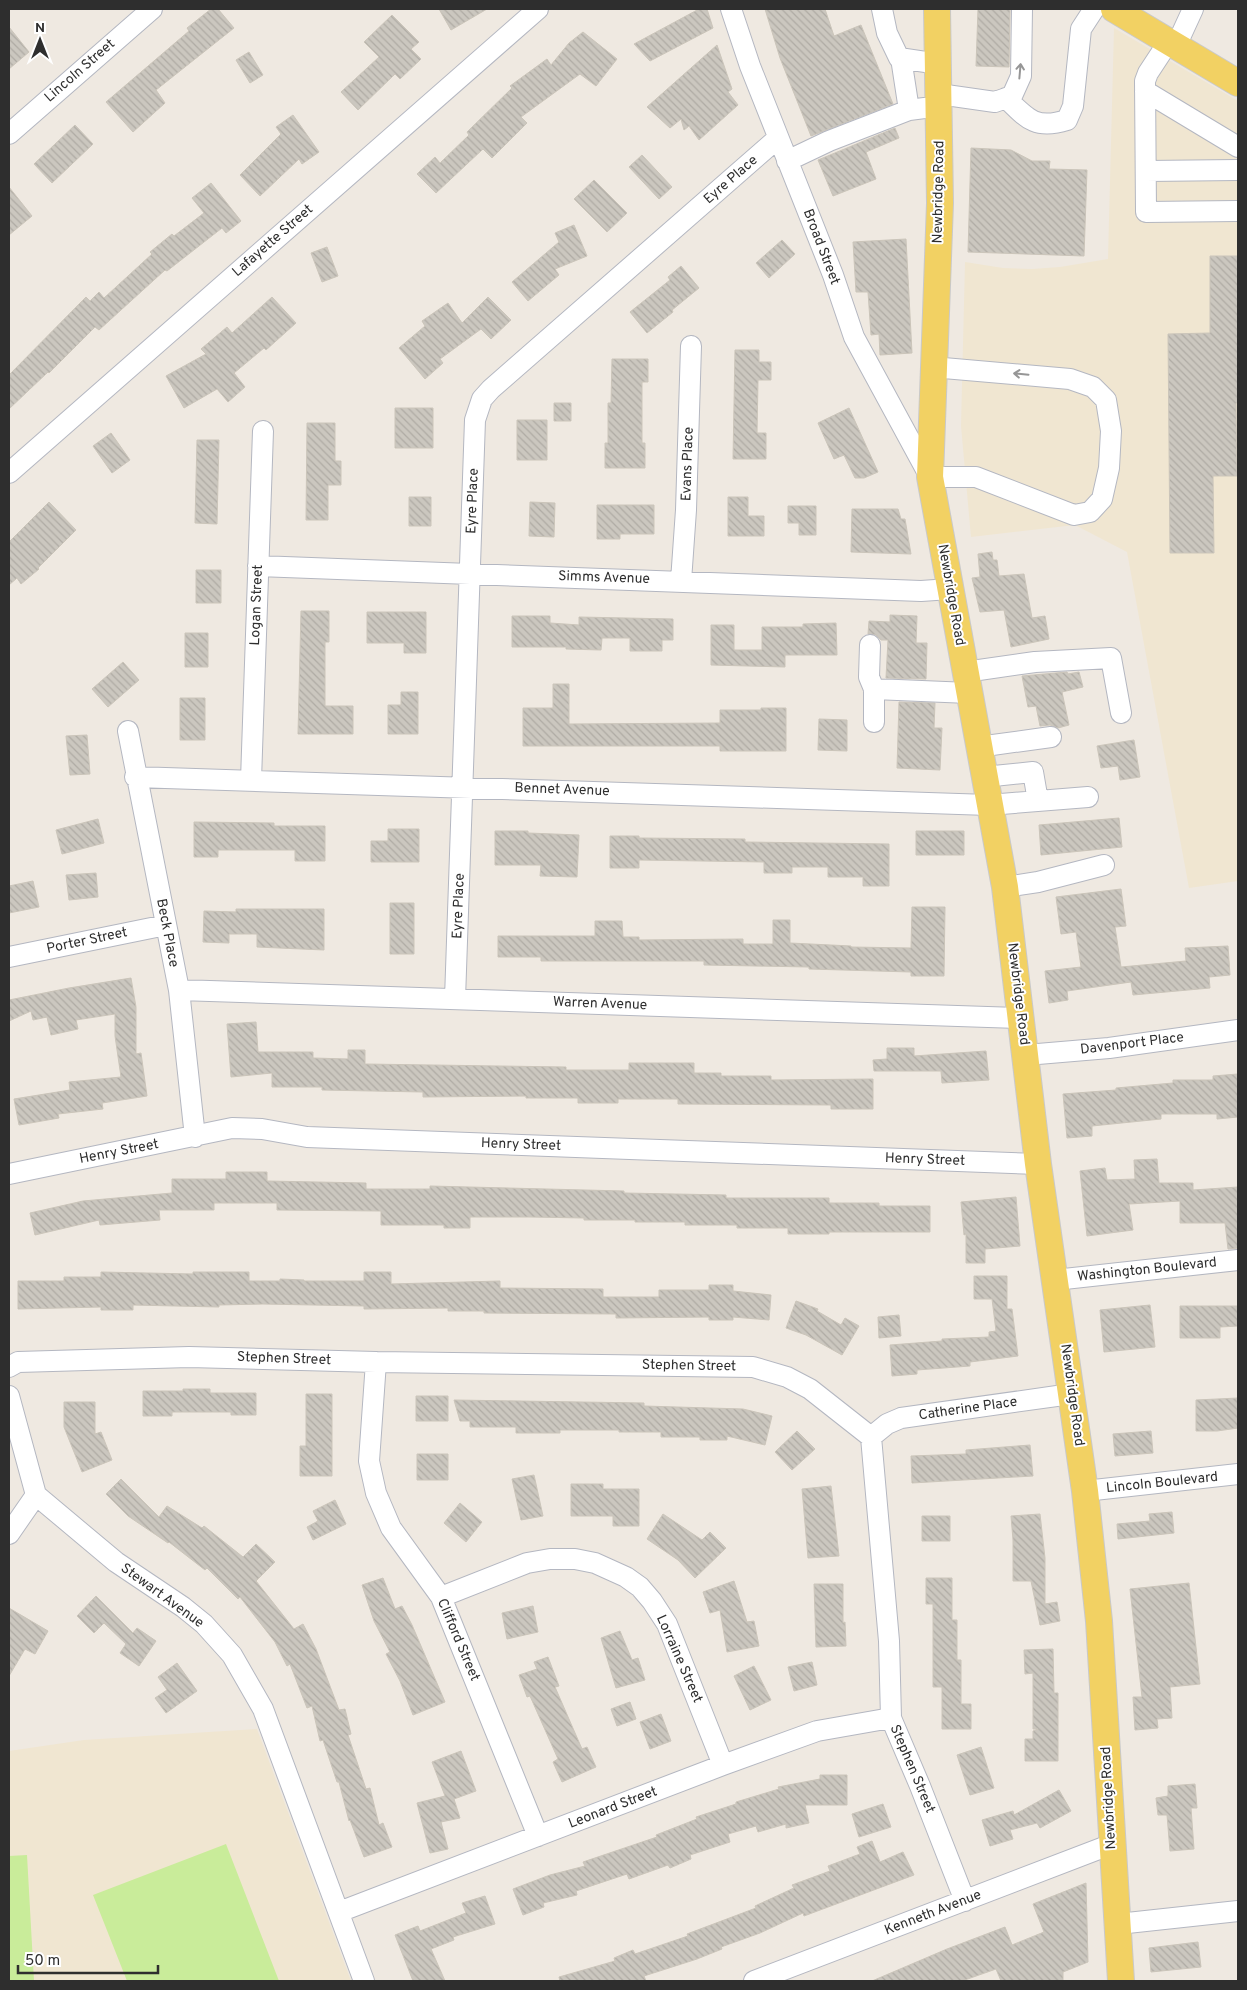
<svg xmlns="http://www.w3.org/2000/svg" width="1247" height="1990" font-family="Overpass,sans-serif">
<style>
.education{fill:#f0e6d1}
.pitch{fill:#c9ec9a}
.building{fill:url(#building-back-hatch);stroke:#cbc5ba}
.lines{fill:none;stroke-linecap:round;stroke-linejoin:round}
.minor-casing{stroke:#b4b7c1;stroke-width:22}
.major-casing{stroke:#c9c9c9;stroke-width:28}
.minor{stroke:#fff;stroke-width:20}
.major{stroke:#f2d163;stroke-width:26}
.oneway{stroke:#969696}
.labels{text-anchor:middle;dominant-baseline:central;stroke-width:4;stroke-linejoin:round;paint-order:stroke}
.street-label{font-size:14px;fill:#2e2e2e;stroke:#fff}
</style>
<defs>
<pattern id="building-back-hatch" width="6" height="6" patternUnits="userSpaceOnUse" patternTransform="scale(1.25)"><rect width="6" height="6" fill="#cbc7bf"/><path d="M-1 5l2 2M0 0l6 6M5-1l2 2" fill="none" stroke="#afaba4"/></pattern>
</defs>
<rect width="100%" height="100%" fill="#efe9e1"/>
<!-- education -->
<path class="education" d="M1114,28L1238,101V881L1189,888L1127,552L1075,525L971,537L961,426L965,262L1003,268L1032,269L1060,267L1108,259Z
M257,1729L351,1981H9V1751L84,1740Z"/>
<!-- pitch -->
<path class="pitch" d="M226,1844L279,1981H127L93,1895Z
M27,1855L34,1981H9V1856Z"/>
<!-- building -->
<path class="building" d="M211,9H218L234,28L156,90L165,103L133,132L106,102L189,31L187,28Z
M439,9H487L451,30Z
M699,9H707L713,28L650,61L634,44Z
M765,9H825L834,36L861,25L893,104L811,136L780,58Z
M978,9H1010L1009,67L976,66Z
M392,15L419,42L411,49L421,59L400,79L395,74L358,110L341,92L379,57L364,42Z
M9,27L29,52L9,69Z
M583,32L617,59L596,86L580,74L521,117L527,123L492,158L483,149L436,193L417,174L435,157L440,163L469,135L467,132L512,88L510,86L547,59L551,65L569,43Z
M717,45L732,89L728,92L738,105L699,140L689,126L684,130L681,119L670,128L647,107Z
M249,52L263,75L250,83L236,60Z
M293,115L319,152L302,164L299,159L260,196L240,175L281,134L276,127Z
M75,125L93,144L52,183L34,164Z
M895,128L899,138L866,152L876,179L833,196L818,160Z
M971,148L1011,150L1032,161H1050L1049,169L1087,170L1084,256L968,252Z
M642,155L672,187L659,199L629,167Z
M594,180L627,213L607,232L574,199Z
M211,183L241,221L226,233L222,228L167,271L165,270L99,330L95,327L49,373L48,372L9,409V375L86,297L90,301L99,292L104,298L152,254L150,252L172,234L174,236L204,213L192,198Z
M9,187L32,216L9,235Z
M574,225L587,256L555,269L559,275L528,301L512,282L559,242L555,233Z
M906,239L912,353L880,355L879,334L871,335L868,292H856L853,242Z
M782,240L795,254L769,278L756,263Z
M327,247L338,276L322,282L311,253Z
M1210,256H1238V403H1236L1237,476H1213L1214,553H1170L1168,334L1210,333Z
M681,266L699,288L672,310L673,312L647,333L630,312L670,280L668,277Z
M272,297L296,323L266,350L264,348L234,373L245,387L228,402L217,389L184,408L166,376L206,354L201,349L227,327L232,333Z
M488,297L511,320L491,339L481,329L440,359L443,363L425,379L399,348L425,326L422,321L448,303L462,323Z
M735,350H759V362H771V380H758L757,433H766V459H733Z
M612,359H648V382H642V443H645V468H605V443H608V403H611Z
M554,403H571V421H554Z
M395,408H433V448H395Z
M849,408L878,472L864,478H855L844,455L834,459L818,423Z
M517,420H547V460H517Z
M307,423H335V461H341V485H328V520H306Z
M111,433L130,460L112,473L93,446Z
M197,440H219L217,524L195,523Z
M409,497H431V526H409Z
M728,497H748V516H764V536H728Z
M49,502L76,530L38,568L39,569L21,584L17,578L9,585V542Z
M530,502L555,503L554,537L529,536Z
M597,505H654V534H620V539H597Z
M788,506H816V535H799V523H788Z
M852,509H898L901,519H905L911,554L851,552Z
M992,552L993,560H997L999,576L1024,574L1032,618L1045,616L1049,639L1011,647L1004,610L980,612L972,578L980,577L978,554Z
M196,570H221V603H196Z
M301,611H329V642H325V706H353V734H298Z
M367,612H426V653H404V643H367Z
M890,615L917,616L916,643H927L926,679L886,678L888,640H881L876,635L868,634L869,621L890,622Z
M512,616H550V623L579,625V617L673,619V640H662V651H630V638H602L601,650L566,649V647H512Z
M836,623L837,655H785V667L711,665V625H734V650H762V627H803V624Z
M185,633H208V667H185Z
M123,662L139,680L108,707L92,689Z
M1067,672L1068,674L1079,672L1083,687L1062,692L1069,725L1058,728L1050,725L1040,726L1036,706L1028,707L1022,676Z
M553,684H569V724L720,723V710H761V708H786V751H720V746H523V708H553Z
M401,692H418V734H388V705H401Z
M180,698H205V740H180Z
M899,702L935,703L934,728H942L940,770L897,768Z
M819,719L847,720V751L818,750Z
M87,735L90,774L70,775L66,736Z
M1134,740L1140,777L1120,780L1118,766L1101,768L1097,746Z
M1119,818L1122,847L1041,855L1039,825Z
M98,819L104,843L62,854L56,830Z
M194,822L274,823V826H325V861H295V850H218V857H194Z
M388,829H419V862H371V841H388Z
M495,831H528V833L579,835L577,877L540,876L541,865H495Z
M916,831H964V855H916Z
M610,836H639V838L745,839V842L889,844V886H863V877H828V867H792V873H764V862L639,860V868H610Z
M96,873L98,897L69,900L66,875Z
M33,881L39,907L9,913V886Z
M1121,889L1126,926L1115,927L1121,967L1186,961L1185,948L1228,946L1230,975L1209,977L1210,988L1133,995L1131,982L1067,991L1068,1000L1049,1003L1045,971L1081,967L1076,932L1061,934L1056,897Z
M390,903H414V954H390Z
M912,907H945L944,976H911V972L809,969V967L704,965V961H541V957H498V936H595V921H622L623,937H639V940L743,939V944H773V920H790V943L851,946V947L911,948Z
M236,909H324V950L257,947V934H229V943L203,942L204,911L236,912Z
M131,978L136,1007V1054L141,1053L147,1096L102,1103L103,1109L58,1114L59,1118L19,1125L14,1099L70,1090L69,1082L121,1077L115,1036V1014L76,1020L78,1029L51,1035L47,1017L33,1020L31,1011L9,1021V1000L69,988Z
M256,1022L258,1052H313V1058L348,1059V1050H365V1064L566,1067V1070H629V1063H694V1073H721V1076H771V1080L873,1079V1109H831V1105L678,1104V1099H618V1103H578V1098H526V1096L423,1097V1092L322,1090V1087H272V1073L231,1077L227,1024Z
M887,1048H914V1056L986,1051L989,1080L942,1083L941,1071H874L873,1060L887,1059Z
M1238,1074V1117L1217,1119V1114H1161V1119L1092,1126V1136L1067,1138L1063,1094L1116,1090V1088L1173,1083V1080H1213V1076Z
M1157,1159L1159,1183H1193V1190L1238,1187V1248L1228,1249L1225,1223H1180V1201L1129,1204L1133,1230L1087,1236L1080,1171L1105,1168L1107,1180L1135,1179L1134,1160Z
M226,1172H267V1181L366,1183V1189H430V1186L624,1191V1193L726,1195V1198H829V1203H879V1206H930V1232H829V1234H788V1228H737V1225H685V1222H635V1220H584V1218L531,1217H470V1228H444V1225H381V1211L277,1210V1203H214V1210H159L160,1220L100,1225L99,1220L35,1235L30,1213L83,1201L172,1193V1179H226Z
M1016,1197L1020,1246L985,1249V1263H966V1234L964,1235L961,1202Z
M101,1272L193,1274V1272H249V1281H280V1279L304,1280V1281H364V1272H391V1284L500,1281V1288L603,1289V1297H659V1290H709V1285H733V1291L771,1295L769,1320L733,1317V1320H709V1317L616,1318V1314L484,1313V1311H448V1308L364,1309V1306L263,1304L219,1305V1307L133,1305V1310H101V1307L18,1309V1281H64V1277H101Z
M974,1276H1007V1309H1012L1018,1356L970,1362V1366L917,1370V1374L892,1376L890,1345L942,1341V1339L989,1337V1332L996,1331L992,1299H974Z
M796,1301L818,1309L817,1311L841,1325L845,1318L859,1326L842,1355L806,1335L786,1328Z
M1150,1305L1155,1347L1104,1352L1100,1310Z
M1180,1306H1238V1326L1220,1327V1338H1180Z
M899,1315L901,1336L879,1338L878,1317Z
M183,1389H210V1393H256V1415H231V1412H172V1416H143V1391H183Z
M306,1394H332V1476H300V1446H306Z
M416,1396H448V1421H416Z
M1238,1398V1428L1217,1431H1196V1400Z
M454,1400L644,1403V1406L743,1409L772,1416L765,1445L727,1436V1440H700V1437H661V1432H619V1430H560V1433H516V1427H470V1421H460Z
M64,1402H95V1434L101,1432L112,1460L82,1472L64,1427Z
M797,1431L815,1449L792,1470L775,1452Z
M1151,1431L1153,1453L1115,1456L1113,1434Z
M1030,1445L1033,1476L912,1483L911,1456L966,1454V1450Z
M417,1454H448V1480H417Z
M534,1475L543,1516L521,1520L512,1479Z
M121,1479L159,1517L167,1506L202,1528L204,1526L243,1557L256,1544L275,1562L256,1581L294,1629L303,1624L316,1649L339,1710L345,1709L351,1734L348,1735L366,1789L370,1788L379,1825L383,1823L392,1847L364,1857L350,1820L349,1821L339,1782H337L323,1740L320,1741L312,1706L307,1708L290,1664L287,1666L275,1642L240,1597L238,1599L207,1568L205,1570L169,1542L168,1543L128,1516L106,1494Z
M571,1484H603V1489H639V1526H613V1516H571Z
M831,1486L839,1556L808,1558L802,1489Z
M335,1500L346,1524L313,1540L307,1527L318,1521L313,1511Z
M460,1503L482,1522L466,1542L444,1523Z
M1172,1512L1174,1533L1118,1539L1117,1524L1150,1521L1149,1514Z
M663,1514L702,1540L710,1532L726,1548L695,1578L678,1560L647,1539Z
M1040,1514L1045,1558V1604L1057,1602L1060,1621L1040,1625L1031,1581H1013V1540L1011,1516Z
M922,1516H950V1541H922Z
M383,1578L395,1609L402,1606L412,1625L445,1702L413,1715L400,1681L386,1654L390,1652L374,1621L362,1585Z
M926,1578H952V1620H957V1660H961V1704H971V1729H942V1687H933V1604H926Z
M734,1581L747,1622L754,1621L759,1646L727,1652L720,1610L710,1613L703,1592Z
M1189,1583L1200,1684L1170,1687L1172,1718L1157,1719L1158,1728L1135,1730L1133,1697H1142L1130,1589Z
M814,1584H843V1623L845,1622L846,1646L816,1647Z
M96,1596L133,1633L137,1628L156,1641L139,1666L120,1653L126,1644L104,1623L94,1633L77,1616Z
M533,1606L538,1632L507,1639L502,1613Z
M9,1608L48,1631L35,1654L25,1649L9,1676Z
M620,1631L632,1660L638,1658L645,1680L616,1688L601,1638Z
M1053,1649L1054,1693H1058V1761H1025V1739H1033V1731L1038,1729H1033V1673L1025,1674L1024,1650Z
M548,1657L559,1686L555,1687L582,1749L587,1747L596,1767L562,1782L553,1762L558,1759L530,1696L527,1697L519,1675L537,1669L534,1662Z
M812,1662L817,1685L794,1691L788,1667Z
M177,1663L197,1691L166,1713L155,1698L167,1690L158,1677Z
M754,1666L771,1700L750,1710L734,1676Z
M630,1702L636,1719L617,1726L611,1709Z
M661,1714L671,1741L650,1749L640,1722Z
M981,1747L994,1788L970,1795L957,1755Z
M461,1751L476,1791L454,1799L460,1818L441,1822L448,1849L430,1853L417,1803L445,1796L432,1762Z
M820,1775H847V1805H805L809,1823L786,1828V1824L758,1832L756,1826L728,1834L730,1842L690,1855L691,1859L670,1868L668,1865L629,1879L627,1874L576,1891L577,1895L543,1903L544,1907L523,1915L513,1889L550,1875L585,1866L583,1862L657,1837L656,1835L697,1819L696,1817L736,1804V1802L779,1789L778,1787L820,1779Z
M1195,1784L1197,1808H1191L1194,1849L1170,1851L1167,1815H1158L1156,1798L1168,1796V1786Z
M1059,1790L1071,1811L1040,1828L1037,1823L1010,1830L1013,1839L990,1846L982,1820L1013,1811L1014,1815Z
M883,1804L891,1827L859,1837L852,1814Z
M872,1841L880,1862L903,1852L914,1875L804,1916L803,1913L760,1933L721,1947L722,1949L697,1959L644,1976L646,1981H560L559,1977L615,1961L614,1958L633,1950L635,1954L688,1936L687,1934L756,1908L755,1906L794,1888L792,1885L830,1871L828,1866L860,1854L857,1847Z
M1086,1883L1088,1962L1063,1972V1981H1001L996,1969L962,1981H872L947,1949L1005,1927L1012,1945L1044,1932L1033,1904Z
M485,1896L495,1924L453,1937L454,1940L431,1949L445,1981H413L395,1935L418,1926L420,1931L466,1913L462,1903Z
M1198,1942L1201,1967L1151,1972L1149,1948Z"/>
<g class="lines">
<defs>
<path id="minor" d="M731,9L750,66L833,275L854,337L930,477H976L1074,515L1090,512L1102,499L1109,468L1111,431L1106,400L1093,387L1070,379L932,367
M882,9L887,33L899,58L939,64
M1169,41L1148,73L1145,81L1146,212L1238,211
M1176,46L1193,9
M901,58L909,110
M1145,91L1238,147
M939,94L995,102L1012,96L1021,76L1022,9
M1006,98C1027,119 1036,130 1067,120L1073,106L1081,29L1094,9
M9,134L152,9
M787,161L829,141L909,110L940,106
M1146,171L1238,170
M9,473L538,9
M258,566L921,591L950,589
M681,581L686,510L691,346
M870,645L869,677L874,689L969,693
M965,672L1035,662L1111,658L1121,713
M874,722V689
M128,731L179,990L195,1137
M978,747L1051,737
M135,777L989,805L1088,797
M984,777L1033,772L1038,801
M251,780L263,431
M1005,887L1038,882L1104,865
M9,957L166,925
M179,990L1021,1018
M455,999L475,420L482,399L491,389L778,138
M1026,1055L1109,1048L1238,1030
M9,1174L232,1128L262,1129L307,1137L1038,1164
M1055,1280L1238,1260
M376,1362L369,1461L376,1493L391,1528L441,1597L538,1836
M9,1367L18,1362L189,1357L376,1362L753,1367L787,1377L810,1389L871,1437L889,1641L891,1718L920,1786L965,1901
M9,1396L36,1495L116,1562L183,1607L204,1624L232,1655L263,1709L364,1981
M871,1437L887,1424L901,1418L1071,1394
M1085,1491L1238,1474
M9,1534L36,1495
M441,1597L527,1563L550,1559H575L595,1563L626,1577L640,1587L652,1601L667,1624L723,1765
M339,1912L723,1765L817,1731L891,1718
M1118,1924L1238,1911
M754,1981L1112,1844"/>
<path id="major" d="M937,9L940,203L930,477L1005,887L1038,1164L1085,1491L1099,1621L1121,1981
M1114,9L1238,83"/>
</defs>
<!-- minor casing -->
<use href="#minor" class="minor-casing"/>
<!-- major casing -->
<use href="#major" class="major-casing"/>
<!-- minor -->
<use href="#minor" class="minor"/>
<!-- major -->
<use href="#major" class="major"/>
</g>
<!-- one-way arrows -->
<defs><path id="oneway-shaft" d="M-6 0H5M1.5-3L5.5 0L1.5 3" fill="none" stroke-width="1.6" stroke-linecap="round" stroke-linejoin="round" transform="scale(1.25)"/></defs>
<g class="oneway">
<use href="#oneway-shaft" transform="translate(1020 71) rotate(-85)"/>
<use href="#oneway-shaft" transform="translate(1021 374) rotate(-175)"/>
</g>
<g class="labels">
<!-- street labels -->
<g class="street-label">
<text transform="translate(80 71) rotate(-41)">Lincoln Street</text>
<text transform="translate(731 180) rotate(-41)">Eyre Place</text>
<text transform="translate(939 192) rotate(-89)">Newbridge Road</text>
<text transform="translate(273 241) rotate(-41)">Lafayette Street</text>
<text transform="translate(821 247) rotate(69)">Broad Street</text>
<text transform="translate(688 464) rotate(-88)">Evans Place</text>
<text transform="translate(473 501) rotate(-88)">Eyre Place</text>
<text transform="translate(604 578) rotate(2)">Simms Avenue</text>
<text transform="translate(951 595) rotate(80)">Newbridge Road</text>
<text transform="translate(257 605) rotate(-88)">Logan Street</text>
<text transform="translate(562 790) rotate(2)">Bennet Avenue</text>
<text transform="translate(459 906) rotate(-88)">Eyre Place</text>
<text transform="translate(167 933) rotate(79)">Beck Place</text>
<text transform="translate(87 941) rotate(-12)">Porter Street</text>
<text transform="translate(1018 994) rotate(83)">Newbridge Road</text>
<text transform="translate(600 1004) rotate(2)">Warren Avenue</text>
<text transform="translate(1132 1044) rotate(-7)">Davenport Place</text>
<text transform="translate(521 1145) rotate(2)">Henry Street</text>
<text transform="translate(119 1152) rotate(-11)">Henry Street</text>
<text transform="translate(925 1160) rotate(2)">Henry Street</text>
<text transform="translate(1147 1270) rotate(-6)">Washington Boulevard</text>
<text transform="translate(284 1359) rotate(2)">Stephen Street</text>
<text transform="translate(689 1366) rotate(1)">Stephen Street</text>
<text transform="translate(1072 1395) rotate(82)">Newbridge Road</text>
<text transform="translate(968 1409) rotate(-8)">Catherine Place</text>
<text transform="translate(1162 1483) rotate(-6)">Lincoln Boulevard</text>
<text transform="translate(162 1596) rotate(36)">Stewart Avenue</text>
<text transform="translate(458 1640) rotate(67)">Clifford Street</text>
<text transform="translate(679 1659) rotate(66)">Lorraine Street</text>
<text transform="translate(912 1769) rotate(67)">Stephen Street</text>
<text transform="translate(1109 1798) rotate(-93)">Newbridge Road</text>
<text transform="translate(613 1808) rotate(-21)">Leonard Street</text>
<text transform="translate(933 1913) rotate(-21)">Kenneth Avenue</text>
</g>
</g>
<!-- border -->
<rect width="1247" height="1990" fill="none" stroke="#2e2e2e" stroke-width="20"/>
<!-- north arrow -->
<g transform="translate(40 40)" stroke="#ffffff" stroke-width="4" paint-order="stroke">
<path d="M0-4L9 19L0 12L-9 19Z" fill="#2e2e2e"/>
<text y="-8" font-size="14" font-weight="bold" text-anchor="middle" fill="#2e2e2e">N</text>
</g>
<!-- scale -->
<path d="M18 1965v8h140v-8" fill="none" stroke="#2e2e2e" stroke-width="2.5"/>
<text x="25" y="1965" font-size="15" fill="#2e2e2e" stroke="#ffffff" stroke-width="4" paint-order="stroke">50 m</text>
</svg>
